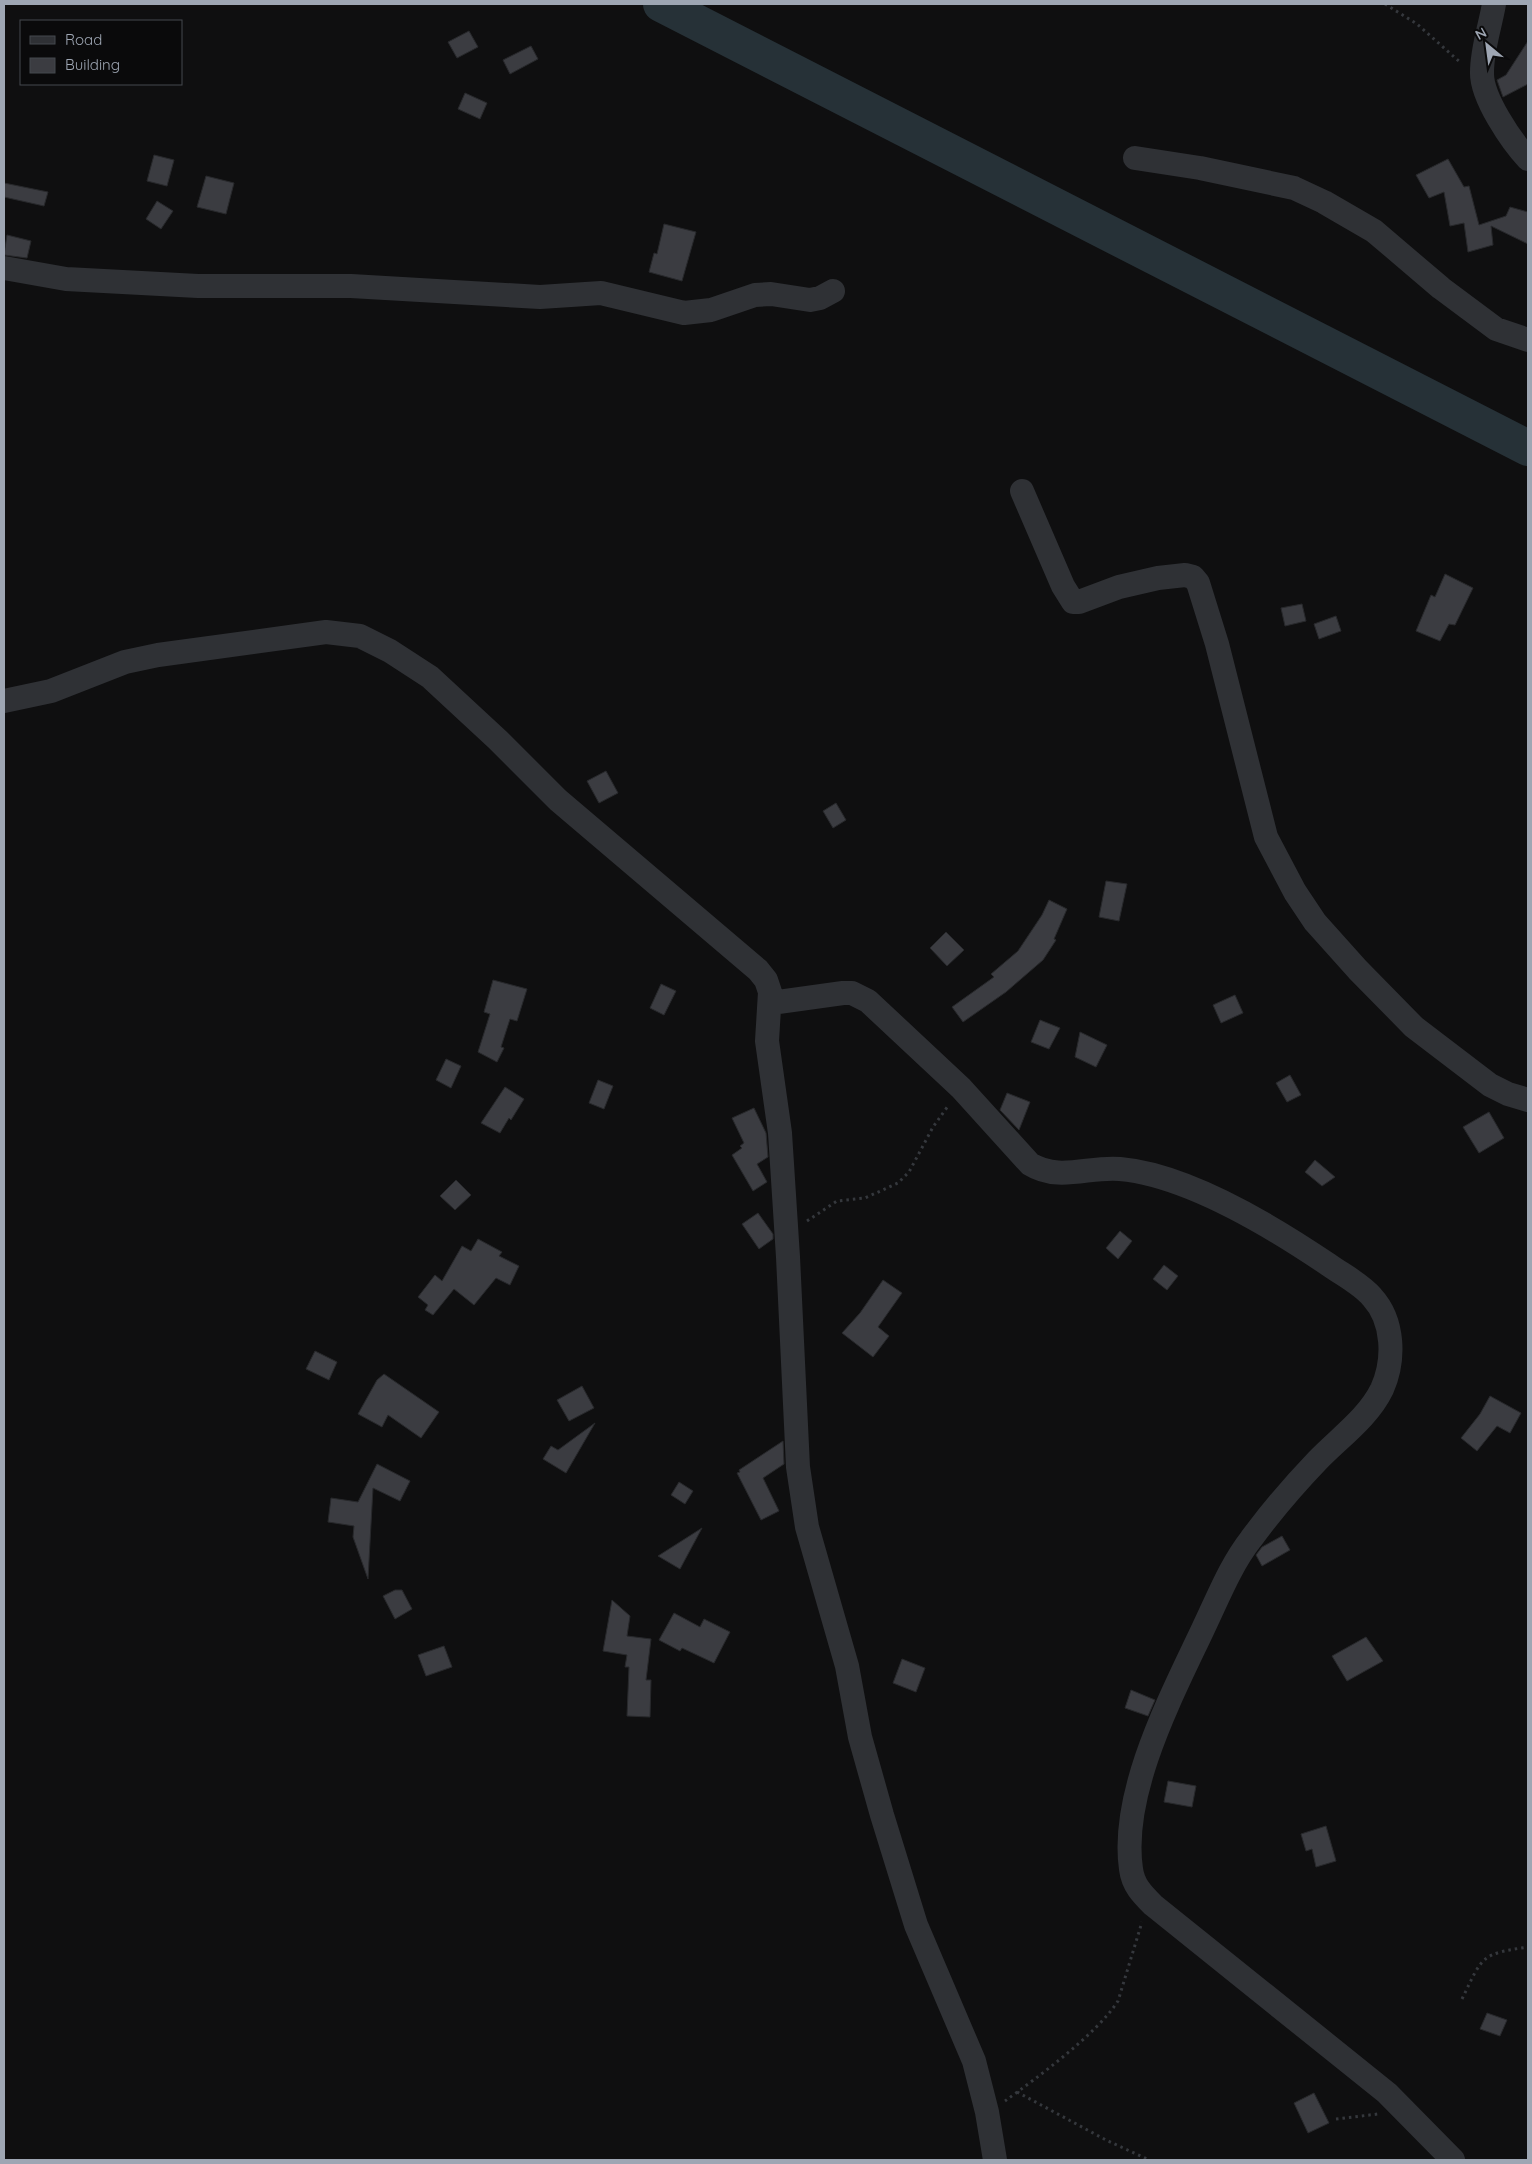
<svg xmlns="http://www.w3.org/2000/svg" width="1532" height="2164" font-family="Quicksand,sans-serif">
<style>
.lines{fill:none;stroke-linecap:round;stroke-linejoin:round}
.river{stroke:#263137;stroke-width:36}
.building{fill:#3b3c41;stroke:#28292c}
.path{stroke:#35383d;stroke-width:3;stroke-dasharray:2.5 4;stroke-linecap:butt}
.street{stroke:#2f3135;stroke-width:24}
</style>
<rect width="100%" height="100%" fill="#0f0f10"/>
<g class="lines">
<!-- river -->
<path class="river" d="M661,4L1528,448"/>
</g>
<!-- building -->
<path class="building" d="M469,31L478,47L457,58L448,42Z
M1528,41V84L1503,97L1497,80L1506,75Z
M531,46L538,59L510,74L503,60Z
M465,93L487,103L480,119L458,109Z
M154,155L174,160L167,186L147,181Z
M1448,159L1464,187L1469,186L1479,225L1506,216L1510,207L1528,212V244L1491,226L1493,245L1468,252L1464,223L1450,226L1444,192L1429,198L1416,175Z
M206,176L234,183L226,214L197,207Z
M4,183L48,192L44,206L4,197Z
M157,201L173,211L161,229L146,219Z
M664,224L696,232L682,281L649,272L654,253L657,254Z
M7,235L31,241L27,258L4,255Z
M1445,574L1473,588L1455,625L1449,624L1440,641L1416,631L1431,595L1435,597Z
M1302,604L1306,621L1285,626L1281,608Z
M1336,616L1341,631L1319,639L1314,624Z
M606,771L618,793L599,803L587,781Z
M836,803L846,820L833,828L823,811Z
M1106,881L1127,884L1119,921L1099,917Z
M1049,900L1067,909L1054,939L1056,940L1043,960L1006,992L963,1022L952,1007L994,977L991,974L1018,951L1042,915Z
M946,932L964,950L947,966L930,948Z
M493,980L527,989L517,1021L510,1019L501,1047L504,1048L497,1062L478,1052L490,1014L484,1012Z
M661,984L676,991L664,1015L650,1008Z
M1235,995L1243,1013L1221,1023L1213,1005Z
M1040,1020L1060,1028L1049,1049L1031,1042Z
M1080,1032L1107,1045L1096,1067L1075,1057Z
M446,1059L461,1066L451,1088L436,1080Z
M1290,1075L1301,1095L1287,1102L1276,1083Z
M598,1080L613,1086L604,1109L589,1103Z
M505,1087L524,1099L511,1120L509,1118L500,1133L481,1123Z
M1007,1093L1030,1102L1019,1130L1000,1110Z
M754,1108L766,1133L768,1157L757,1164L767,1182L753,1191L732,1155L742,1148L740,1146L744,1143L732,1118Z
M1489,1112L1504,1138L1479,1153L1463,1127Z
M1315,1160L1335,1177L1322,1186L1305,1172Z
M456,1180L471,1195L455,1210L440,1196Z
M758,1213L773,1234V1239L759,1249L742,1224Z
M1120,1231L1132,1241L1118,1259L1106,1248Z
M478,1239L502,1252L499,1256L519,1266L510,1285L496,1278L474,1305L454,1289L433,1315L425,1310L428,1305L418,1297L435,1275L442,1281L462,1246L471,1251Z
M1164,1265L1178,1276L1167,1290L1153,1279Z
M883,1280L902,1293L878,1327L889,1336L873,1357L842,1333L860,1313Z
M315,1351L337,1362L329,1380L306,1369Z
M384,1374L439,1412L421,1438L388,1415L382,1427L358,1414L377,1380Z
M582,1386L594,1408L569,1421L557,1400Z
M1490,1396L1521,1413L1510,1433L1497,1426L1477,1451L1461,1438L1480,1414Z
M595,1423L566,1473L543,1459L551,1446L558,1450Z
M783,1441L784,1464L763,1478L779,1511L761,1520L737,1473L740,1472L739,1470Z
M377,1464L410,1481L400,1501L373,1488L368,1579L353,1537L354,1526L328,1522L331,1498L358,1502Z
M679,1482L693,1491L685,1504L671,1495Z
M702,1528L680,1569L658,1556Z
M1282,1536L1290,1550L1262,1566L1256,1555L1262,1547Z
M395,1590H402L412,1609L395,1619L383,1596Z
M612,1600L630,1616L627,1636L651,1639L646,1680H651L650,1717L627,1716L629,1667H625L627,1655L603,1651Z
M674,1613L700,1627L704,1619L730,1632L714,1663L682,1648L680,1651L659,1640Z
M1366,1637L1383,1661L1347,1681L1332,1656Z
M444,1646L452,1667L426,1676L418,1655Z
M902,1659L925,1668L916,1692L893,1683Z
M1131,1690L1155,1700L1148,1716L1125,1708Z
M1168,1781L1196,1786L1192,1807L1164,1802Z
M1326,1826L1336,1861L1316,1867L1312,1849L1306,1851L1301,1834Z
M1487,2013L1507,2020L1500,2036L1480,2029Z
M1314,2093L1329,2123L1308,2133L1294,2103Z"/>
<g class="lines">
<!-- path -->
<path class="path" d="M1385,4L1417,24L1461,63
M807,1221L837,1201L865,1198L898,1183L909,1172L933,1127L948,1106
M1462,1999C1483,1956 1480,1954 1528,1947
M1017,2092L1106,2140L1149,2160
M1005,2101C1038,2077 1097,2034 1118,2001L1142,1922
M1336,2119L1378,2114"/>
<!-- street -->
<path class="street" d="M1494,4C1490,27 1482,49 1482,72C1481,97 1512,142 1528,159
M1135,158L1200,168L1294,188L1324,202L1374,231L1441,288L1496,329L1528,340
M4,268L66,279L198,286H351L540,297L601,293L684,313L711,310L755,295L771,294L810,300L820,298L833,291
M1022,491L1063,586L1073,602H1079L1119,587L1158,578L1185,575L1193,577L1198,583L1217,644L1266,837L1295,892L1315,922L1358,970L1414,1027L1490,1085L1508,1094L1528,1100
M4,701L51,691L125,662L158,655L326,632L360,636L390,651L430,677L498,740L558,800L758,970L766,980L770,992L767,1041L780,1133L788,1257L798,1467L807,1527L847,1666L860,1737L882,1815L916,1925L974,2061L987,2112L995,2160
M771,1003L843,993H852L868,1001L961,1088L1030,1164C1059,1182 1089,1166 1120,1169C1188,1175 1273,1227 1329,1265C1343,1275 1361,1284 1372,1297C1394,1321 1395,1360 1382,1389C1368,1418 1339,1438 1317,1461C1294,1485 1271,1512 1251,1539C1230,1566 1218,1598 1203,1629C1171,1697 1120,1793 1131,1869C1133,1885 1142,1894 1153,1905L1387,2093L1453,2160"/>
</g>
<!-- border -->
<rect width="1532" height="2164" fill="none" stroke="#9ea6b3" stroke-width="10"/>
<!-- legend -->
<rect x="20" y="20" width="162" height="65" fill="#0a0a0b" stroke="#45484e"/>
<rect x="30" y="36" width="25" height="8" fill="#2f3135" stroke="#45484e"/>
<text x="65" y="45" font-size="15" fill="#9ea6b3">Road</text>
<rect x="30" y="58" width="25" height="15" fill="#3b3c41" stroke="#45484e"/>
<text x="65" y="70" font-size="15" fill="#9ea6b3">Building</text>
<!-- north arrow -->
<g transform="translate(1487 45) rotate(331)" stroke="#0a0a0b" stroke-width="4" paint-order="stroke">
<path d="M0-4L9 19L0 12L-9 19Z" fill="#9ea6b3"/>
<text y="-8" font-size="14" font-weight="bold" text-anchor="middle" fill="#9ea6b3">N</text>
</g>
</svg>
